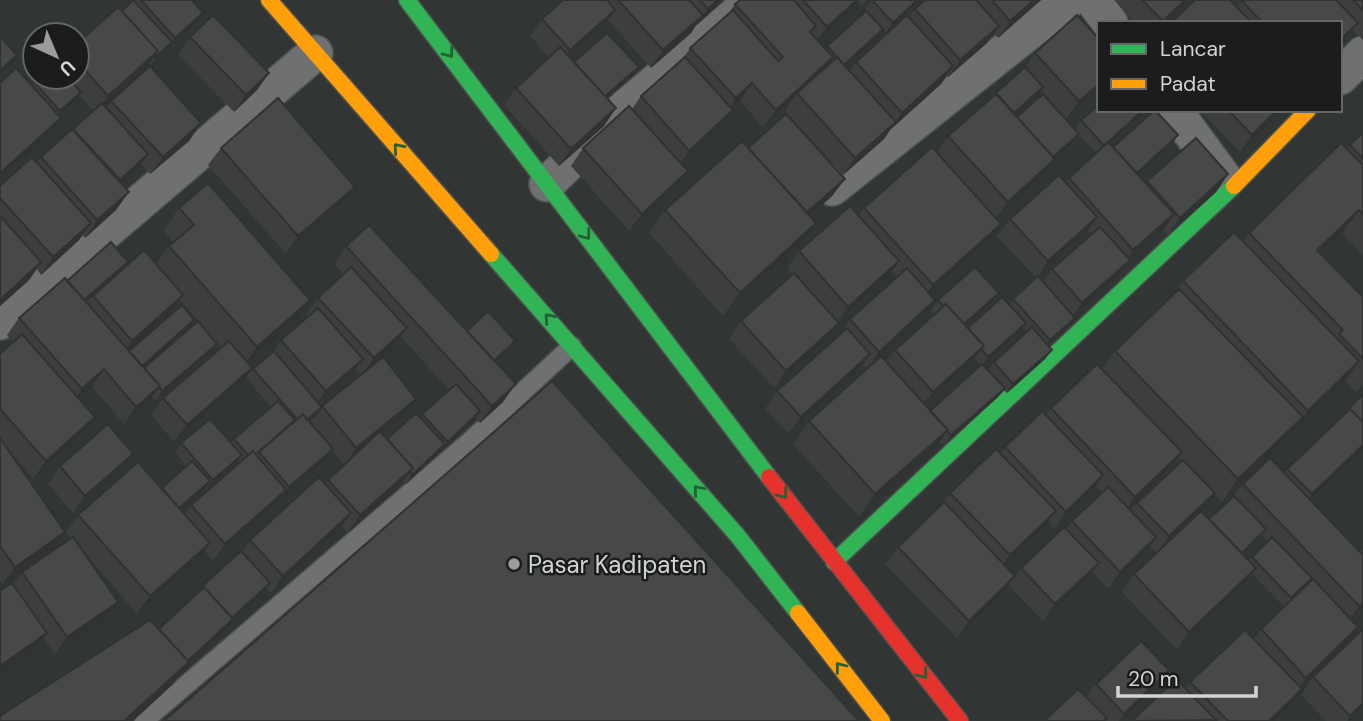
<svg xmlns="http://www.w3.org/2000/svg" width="1363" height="721" font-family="'DM Sans',sans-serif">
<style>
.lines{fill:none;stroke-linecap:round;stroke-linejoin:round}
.lane-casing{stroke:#4e5150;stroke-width:21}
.street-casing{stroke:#4e5150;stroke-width:38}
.fast-casing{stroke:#4e5150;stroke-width:19}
.slow-casing{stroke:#4e5150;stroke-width:19}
.jam-casing{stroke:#4e5150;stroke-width:19}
.lane{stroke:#6e716f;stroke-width:18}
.street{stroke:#6e716f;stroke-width:35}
.fast{stroke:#30b455;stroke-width:16}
.slow{stroke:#ff9f0a;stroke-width:16}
.jam{stroke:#e5322d;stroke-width:16}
.wall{fill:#3c3f3d;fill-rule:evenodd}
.shaded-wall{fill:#313332}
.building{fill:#464947;stroke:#313332;stroke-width:2}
.oneway{stroke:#246135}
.poi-dot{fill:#9a9d9b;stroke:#1a1d1b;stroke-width:2.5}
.labels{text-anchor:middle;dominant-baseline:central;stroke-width:5;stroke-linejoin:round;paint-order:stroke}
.poi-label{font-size:24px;fill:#d2d5d3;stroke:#1a1d1b;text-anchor:start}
</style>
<rect width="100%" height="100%" fill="#313533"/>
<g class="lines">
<defs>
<path id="lane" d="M144,721L469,442L572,346"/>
<path id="street" d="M1093,0L1110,23
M1340,77L1363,54
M1174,110L1224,178
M547,184L626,107L753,0
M832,188L1069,0
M0,322L315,53"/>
<path id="fast" d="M407,0L769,477
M491,254L737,535L798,613
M834,562L1234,186"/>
<path id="slow" d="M269,0L491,254
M1234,186L1308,110
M798,613L882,721"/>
<path id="jam" d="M769,477L960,721"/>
</defs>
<!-- lane casing -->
<use href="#lane" class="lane-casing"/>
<!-- street casing -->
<use href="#street" class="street-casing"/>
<!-- fast casing -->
<use href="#fast" class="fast-casing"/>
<!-- slow casing -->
<use href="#slow" class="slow-casing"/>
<!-- jam casing -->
<use href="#jam" class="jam-casing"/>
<!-- lane -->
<use href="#lane" class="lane"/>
<!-- street -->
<use href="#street" class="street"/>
<!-- fast -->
<use href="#fast" class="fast"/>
<!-- slow -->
<use href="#slow" class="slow"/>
<!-- jam -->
<use href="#jam" class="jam"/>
</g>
<!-- wall -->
<path class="wall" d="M132,0H192L203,13L197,23L168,47L150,66L148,65L146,69L104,106L106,108L111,101L201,123L189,141L150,174L141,164L136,172L122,184L116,210L85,238L83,235L79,240L41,275L37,269L29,280L0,306V186L37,162L41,157L93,111L79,95L74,102L59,116L49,135L32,85L40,77H77V44L122,11Z
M610,0H724L695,26L691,33L651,68L608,20L603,27L570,57L574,62L639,67L632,77L607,98L604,126L559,166L504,105L516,88L549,57L530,36L542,19L608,2Z
M740,0H867L861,6L858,2L852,11L818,41L826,49L827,46L883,29L877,39L846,67L850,71L856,62L909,17L915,9L925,0H1041L998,38L994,33L987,43L948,77L947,76L941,84L890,130L884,139L843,175L785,111L791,102L763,127L740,101L732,108L733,110L721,127L681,164L688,171L675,189L629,231L571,166L583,148L632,109L641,96L682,60L690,48L729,13L735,4Z
M872,0H921L886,32L865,9Z
M1114,0H1191L1167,23H1135Z
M1243,0H1363V40L1353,30L1346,40L1340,45V23H1171L1237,8Z
M190,37L269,73L257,90L234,112L178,55Z
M1099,39V90L1066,119L1040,90L1036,96L1015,115L1017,117L1075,130L1081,120L1099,110H1147L1110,144L1113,147L1172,144L1138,175L1146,184L1147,181L1228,174L1216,192L1168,235L1163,230L1130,260L1118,277L1074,317L1075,318L1068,327L1048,345L1052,350L1045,359L1007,393L1003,389L998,397L944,445L940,441L932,453L859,517L793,444L809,421L886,362L895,350L935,314L931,310L938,300L992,302L966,326L968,328L1009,305L1013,299L1036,278L997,236L1010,219L1066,182L1069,178L1096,153L1078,134L1072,143L1054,159L1043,177L996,218L989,241L930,294L935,300L923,318L867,369L863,365L858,371L788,434L765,409L777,391L838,337L850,319L898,277L892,271L887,278L839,322L827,340L774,388L729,339L741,321L792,275L787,269L799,251L858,216L864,208L937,153L948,136L1025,68L1035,53ZM1088,231L1091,234L1052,269L1043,282L1038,277L1085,235ZM1023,327L1027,332L994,362L988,370L983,365L1019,332ZM975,359L981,365L930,411L925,405L971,363Z
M1199,110H1283L1240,152Z
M1363,132V255L1342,233L1321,254L1363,297V385L1356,392L1345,381L1222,502L1214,494L1202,511L1209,519L1234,496L1243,484L1284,473L1344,414L1348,409L1362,451L1311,501L1361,553L1363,550V608L1351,620L1358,627L1346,645L1301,688L1302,689L1290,706L1275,721H1132L1185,689L1190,682L1254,639L1261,629L1284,607L1252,574L1244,585L1177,650L1122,592L1134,574L1157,553L1150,546L1144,555L1108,589L1092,572L1087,580L1043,621L1009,586L1003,594L957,638L885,564L898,547L943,503L950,493L1001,454L1005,447L1046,415L1051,408L1102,370L1115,351L1174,294L1183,281L1243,241L1249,233L1347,149ZM1178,456L1182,460L1137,503L1131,511L1128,509L1169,469ZM1096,486L1102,492L1072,521L1066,529L1021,568L1015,576L1005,566L1044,528L1048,522L1054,529L1091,493ZM1262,535L1268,541L1249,560L1243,554Z
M221,148L343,204L286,254L208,165Z
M748,148L845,179L832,196L810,216L816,223L800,246L723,316L649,233L665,210Z
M179,208L294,323L248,364L240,386L174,442L151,415L163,398L221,347L180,300L171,313L128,350L129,351L194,320L187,329L144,368L210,353L156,401L152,397L148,403L124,424L92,387L79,398L83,435L33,479L8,449L53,550L2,585L0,581V354L13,342L7,335L19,318L67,281L123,269L156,264L169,246L173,242L163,231Z
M346,246L467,331L515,341L509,351L496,363L503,402L480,423L475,418L406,484L403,481L400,485L348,533L342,526L339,530L271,593L266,588L263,592L232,621L221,637L179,676L172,685L133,721H0L159,629L195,596L200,588L242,553L250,540L325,484L344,465L332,450L321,466L276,504L274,507L213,561L204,551L198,561L137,614L84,552L105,619L55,654L43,638L35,650L13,584L22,572L71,538L66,532L78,515L162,488L186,466L175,452L181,443H231L234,439L271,407L246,378L253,369L274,351L281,340L307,317L306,315L318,298L344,274L334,264ZM401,337L449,390L420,417L387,439L382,434L404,416L416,399L378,361L395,346ZM355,369L361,375L322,406L320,403L350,376ZM238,461L239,463L191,505L185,515L181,510L205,488L206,489L235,464Z
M133,454L121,471L73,513L48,484L60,466Z
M1363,629V709L1351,721H1326L1301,695L1313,677Z
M1096,684L1157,687L1122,721H1044L1086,697Z"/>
<!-- shaded-wall -->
<path class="shaded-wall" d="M717,0H724L696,26L708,9Z
M857,0H859L852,11L815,44L827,27Z
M917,0H921L886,32L893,23Z
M1034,0H1041L998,38L1010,21Z
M1185,0H1191L1167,23H1162Z
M615,10L603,27L558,67L570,50Z
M203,13L197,23L168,48L175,38Z
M703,15L691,33L651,68L663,50Z
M1358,23L1346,40L1340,45V40Z
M999,26L987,43L948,77L960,60Z
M883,29L877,39L838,74L844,65Z
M172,42L165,51L150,66L156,57Z
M158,51L146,69L96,114L108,96Z
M17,55L10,65L0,74V70Z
M833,57L821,75L797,93L791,102L763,127L776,110Z
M953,66L941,84L890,130L884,139L843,175L855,158L895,123L902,113Z
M639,67L632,77L596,108L603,98Z
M269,73L257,90L234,112L246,95Z
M752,83L740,101L724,116L736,98Z
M1099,84V90L1066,119L1079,101Z
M1043,87L1036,96L1007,122L1014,113Z
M81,92L74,102L53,121L60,111Z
M616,108L604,126L559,166L571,149Z
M733,110L721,127L677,168L689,151Z
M1143,110H1147L1097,155L1104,146Z
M1277,110H1283L1240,152L1252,135Z
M61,118L49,135L0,180V173Z
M201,123L189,141L150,174L163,157Z
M1079,134L1072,143L1046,167L1052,157Z
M1178,135L1172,144L1130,183L1136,174Z
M148,154L136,172L107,197L120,180Z
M1055,159L1043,177L996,219L1008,202Z
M688,171L675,189L629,231L642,214Z
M1228,174L1216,192L1168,235L1180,218Z
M845,179L832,196L793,231L806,213Z
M355,187L343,204L286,254L298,236Z
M129,192L116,210L85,238L97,220Z
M1359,210L1342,233L1301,273L1317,250Z
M1174,214L1162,232L1121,268L1133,250Z
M1097,217L1085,235L1036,279L1048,261Z
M91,223L79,240L41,275L53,257Z
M816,223L800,246L723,316L740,293Z
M1001,224L989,241L921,302L933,285Z
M1130,260L1118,277L1070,320L1082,303Z
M899,261L887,278L836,324L848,307Z
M41,262L29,280L0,306V300Z
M128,262L121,272L75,312L81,303Z
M999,293L992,302L955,336L961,327Z
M183,295L171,313L120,358L132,341Z
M310,300L294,323L241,370L257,347Z
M935,300L923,318L867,369L879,352Z
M1075,318L1068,327L1043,349L1050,340Z
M194,320L187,329L134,376L141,367Z
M839,323L827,340L774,388L786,371Z
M1026,323L1019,332L982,366L988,357Z
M407,328L395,346L362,376L374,358Z
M515,341L509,351L485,372L492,363Z
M217,344L210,353L156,401L162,391Z
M984,346L971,363L920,409L933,392Z
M1052,350L1045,359L1007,393L1013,384Z
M870,354L858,371L788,434L801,417Z
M363,359L350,376L314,408L326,391Z
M1359,361L1343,384L1291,434L1308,411Z
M252,368L240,386L174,442L187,425Z
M104,369L92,387L70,406L82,389Z
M516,384L503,402L480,423L492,406Z
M160,386L148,403L124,424L136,407Z
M1005,388L998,397L944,445L951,435Z
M416,399L404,416L344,465L356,448Z
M322,407L315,417L295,434L302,425Z
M480,411L474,420L441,451L448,442Z
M95,417L83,435L33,479L46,461Z
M1303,417L1287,440L1222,502L1238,479Z
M948,430L932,453L859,517L875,494Z
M445,444L439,453L406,484L412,475Z
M1363,445L1362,451L1299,512L1312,494Z
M333,449L321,466L277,504L289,487Z
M1182,452L1169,469L1123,514L1135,497Z
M133,454L121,471L73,513L85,496Z
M242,455L235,464L206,489L213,480Z
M413,468L400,485L348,533L360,515Z
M1103,475L1091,493L1054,529L1066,512Z
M210,481L203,491L168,522L174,512Z
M286,490L274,507L213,561L225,544Z
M1215,493L1203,510L1157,553L1169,536Z
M1056,511L1044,528L998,573L1010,555Z
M351,513L339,530L271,593L283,576Z
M1266,529L1259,538L1233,564L1240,554Z
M65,532L53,550L2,585L15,567Z
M1156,537L1144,555L1108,589L1120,572Z
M210,543L198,561L137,614L150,596Z
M1099,563L1087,580L1043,621L1055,604Z
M1256,568L1244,585L1177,650L1189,632Z
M1015,576L1003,594L957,638L969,621Z
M270,583L263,592L232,621L221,637L179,676L172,685L133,721H124Z
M118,602L105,619L55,654L67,637Z
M1363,603V608L1347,624L1359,606Z
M1358,627L1346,645L1294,695L1306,678Z
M47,633L35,650L0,675V666Z
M1169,670L1157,687L1122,721H1119L1124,714Z
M1302,689L1290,706L1275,721H1269Z
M1363,703V709L1351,721H1347L1350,716Z"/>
<!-- building -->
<path class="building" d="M133,0L172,42L156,57L155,55L158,51L122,11Z
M141,0H192L203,13L175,38Z
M563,0H607L615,10L570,50L542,19Z
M618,0H689L703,15L663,50Z
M700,0H717L708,9Z
M740,0H794L816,26L810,32L833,57L776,110L752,83L736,98L690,48L733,10L778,61L783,57L735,4Z
M803,0H857L827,27Z
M872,0H917L893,23Z
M925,0H976L999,26L960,60L915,9Z
M992,0H1034L1010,21Z
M1142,0H1185L1163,21Z
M1195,0H1230L1250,21L1248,23H1171Z
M1243,0H1336L1358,23L1340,40V23H1263L1242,1Z
M1353,0H1363V10Z
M118,7L158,51L108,96L77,61V44Z
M866,11L883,29L844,65L827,46Z
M213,15L269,73L246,95L190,37Z
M907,15L953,66L902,113L856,62Z
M1077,15L1099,39V84L1079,101L1035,53Z
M607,33L639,67L605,96L574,62Z
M0,36L17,55L0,70Z
M560,47L616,108L571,149L516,88Z
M685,57L733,110L689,151L641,96Z
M837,57L896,122L855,158L797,93Z
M150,66L201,123L163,157L111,101Z
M1025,67L1043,87L1014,113L996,93Z
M16,68L61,118L0,173V83Z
M40,77H67L81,92L60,111L34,82Z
M996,94L1055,159L1008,202L948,136Z
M1043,94L1079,134L1053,157L1017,117Z
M278,98L355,187L298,236L221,148Z
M102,103L148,154L120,180L73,129Z
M1099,105V110H1143L1104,146L1081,120Z
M629,106L688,171L642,214L583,148Z
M1155,110L1178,135L1137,173L1113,147Z
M1228,110H1277L1252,135Z
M786,114L845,179L807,212L748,148Z
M72,129L129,192L97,220L41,157Z
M1363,132V159L1350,145Z
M1196,138L1228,174L1180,218L1147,181Z
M742,141L816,223L740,293L665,210Z
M1108,142L1174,214L1133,250L1069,178Z
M1341,143L1363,165V215L1359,210L1317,250L1363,297V359L1339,334L1343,330L1249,233Z
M932,147L1001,224L933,285L864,208Z
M32,157L91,223L53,257L0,198V186Z
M1059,175L1097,217L1048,261L1010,219Z
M208,183L310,300L257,347L169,246L194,225L179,208Z
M850,206L899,261L848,307L799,251Z
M0,216L41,262L0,300Z
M369,225L516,384L492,406L346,246Z
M1100,227L1130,260L1082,303L1052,269Z
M1234,232L1359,361L1308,411L1183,281Z
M111,242L128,262L84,300L67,281Z
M144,250L183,295L132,341L93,296Z
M351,267L407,328L374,358L318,298Z
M975,267L999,293L964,324L946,304L943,306L938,300Z
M907,268L935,300L879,352L850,319Z
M794,273L839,323L786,371L741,321Z
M1038,276L1075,318L1050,340L1013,299Z
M65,278L160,386L136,407L104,369L82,389L19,318Z
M1179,289L1303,417L1238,479L1115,351Z
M1002,297L1026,323L988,357L981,349L984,346L968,328Z
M946,304L984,346L933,392L895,350Z
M182,305L194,320L142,366L129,351Z
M318,308L363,359L326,391L281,340Z
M488,311L515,341L494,361L467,331Z
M198,321L217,344L162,391L159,387L160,386L144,368Z
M1032,327L1052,350L1013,384L994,362Z
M847,328L870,354L801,417L777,391Z
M22,334L95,417L46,461L0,409V354Z
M229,341L252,368L187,425L163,398Z
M274,351L322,407L307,420L303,414L297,419L253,369Z
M881,356L948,430L875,494L809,421Z
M383,357L416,399L356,448L322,406Z
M982,364L1005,388L951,435L947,431L948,430L930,411Z
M1097,364L1182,452L1135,497L1051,408Z
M552,381L859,721H164Z
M456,384L480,411L448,442L422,414Z
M1363,394V422L1350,409L1348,410V409Z
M278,401L295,420L256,454L253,451L248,455L234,439Z
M1350,409L1363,422V445L1312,494L1287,469Z
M1042,411L1103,475L1066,512L1005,447Z
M416,413L445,444L412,475L410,472L413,468L387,439Z
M303,414L333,449L289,487L259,452Z
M210,419L242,455L213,480L181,443Z
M108,424L133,454L85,496L60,466Z
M380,431L413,468L360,515L328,480Z
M0,438L65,532L15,567L0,546Z
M996,449L1056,511L1010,555L950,493Z
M253,451L286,490L225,544L191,505Z
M1270,458L1363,555V603L1359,606L1243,484Z
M1183,460L1215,493L1169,536L1137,503Z
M192,461L210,481L179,508L162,488Z
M138,462L210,543L150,596L78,515Z
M319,477L351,513L283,576L250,540Z
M1108,487L1156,537L1120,572L1072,521Z
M1234,496L1266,529L1242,553L1209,519Z
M944,502L1015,576L969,621L898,547Z
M1201,511L1256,568L1189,632L1134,574Z
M1064,527L1099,563L1055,604L1021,568Z
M73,537L118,602L67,637L22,572Z
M1272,537L1312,578L1291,598L1252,557Z
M241,551L270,583L232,618L204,587L201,590L200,588Z
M1313,579L1358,627L1306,678L1261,629Z
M12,583L47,633L0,666V591Z
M204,587L233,619L188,661L159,629Z
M150,620L189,662L124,721H0V716Z
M1363,629V703L1350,716L1313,677Z
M1245,630L1302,689L1269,721H1228L1190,682Z
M1141,641L1169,670L1124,714L1096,684Z
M1176,679L1216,720L1132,721Z
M1078,689L1107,718L1104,721H1044Z"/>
<!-- one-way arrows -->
<defs><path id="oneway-chevron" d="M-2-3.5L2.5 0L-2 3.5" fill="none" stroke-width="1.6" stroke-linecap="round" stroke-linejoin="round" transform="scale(1.75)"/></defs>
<g class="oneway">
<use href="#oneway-chevron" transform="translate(449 53) rotate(53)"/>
<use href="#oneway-chevron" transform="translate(398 148) rotate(-131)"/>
<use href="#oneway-chevron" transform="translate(586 235) rotate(53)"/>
<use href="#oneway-chevron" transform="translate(549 318) rotate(-131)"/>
<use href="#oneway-chevron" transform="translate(698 490) rotate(-131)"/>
<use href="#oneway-chevron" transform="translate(783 494) rotate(53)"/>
<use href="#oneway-chevron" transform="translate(840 667) rotate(-128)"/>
<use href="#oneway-chevron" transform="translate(923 674) rotate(52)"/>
</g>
<!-- markers -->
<circle class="poi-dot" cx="514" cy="564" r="7"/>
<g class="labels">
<!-- poi labels -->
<g class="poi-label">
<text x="528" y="564">Pasar Kadipaten</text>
</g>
</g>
<!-- legend -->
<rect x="1097" y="21" width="245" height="91" fill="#1a1d1b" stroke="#646765" stroke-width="2"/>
<rect x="1111" y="44" width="35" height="10" fill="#30b455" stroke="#646765" stroke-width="2"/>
<text x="1160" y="56" font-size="21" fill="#d2d5d3">Lancar</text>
<rect x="1111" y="79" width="35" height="10" fill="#ff9f0a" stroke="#646765" stroke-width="2"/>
<text x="1160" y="91" font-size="21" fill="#d2d5d3">Padat</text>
<!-- north arrow -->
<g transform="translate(56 56) rotate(136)"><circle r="33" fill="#1a1d1b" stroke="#646765" stroke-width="2"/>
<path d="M0-5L12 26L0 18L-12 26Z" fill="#9a9d9b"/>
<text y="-10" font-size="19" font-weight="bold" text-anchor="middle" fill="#d2d5d3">U</text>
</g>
<!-- scale -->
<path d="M1118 686v10h138v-10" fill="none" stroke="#d2d5d3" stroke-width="3.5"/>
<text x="1128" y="686" font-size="21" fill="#d2d5d3" stroke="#1a1d1b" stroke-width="5" paint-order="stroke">20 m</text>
</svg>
